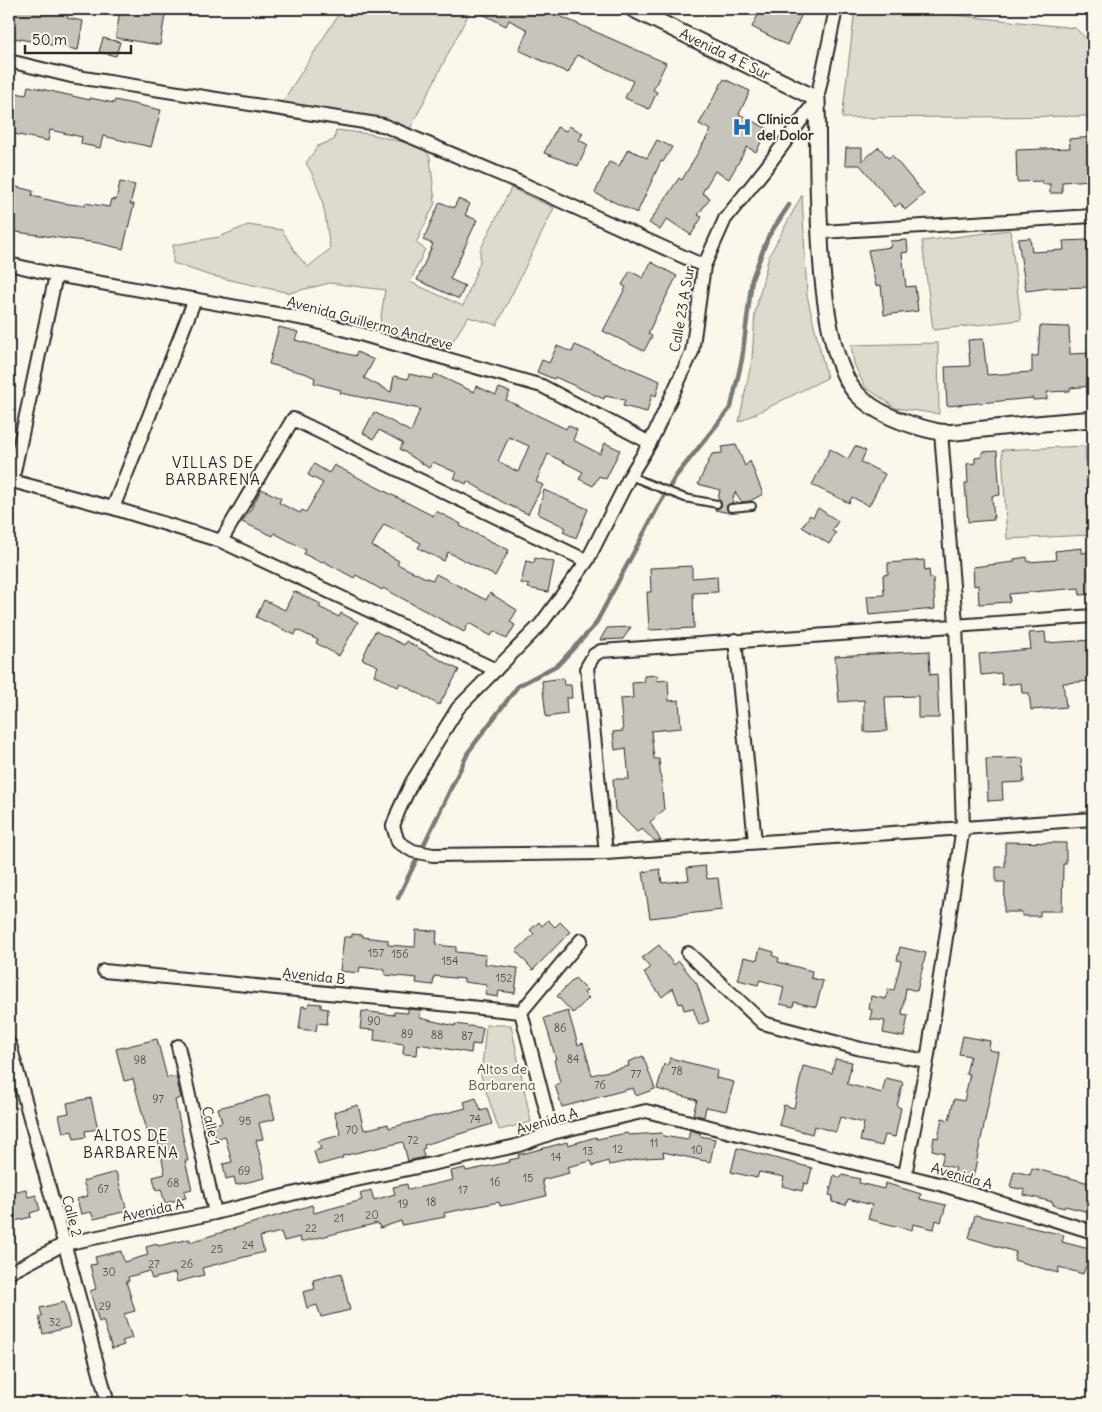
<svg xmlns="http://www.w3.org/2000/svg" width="1102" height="1412" font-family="Delius,sans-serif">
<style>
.green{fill:#dddad0;stroke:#84827e}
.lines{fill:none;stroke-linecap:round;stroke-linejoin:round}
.stream{stroke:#7b7a75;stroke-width:4.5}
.building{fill:#c7c4bc;stroke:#2b2b2b;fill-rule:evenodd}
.service-casing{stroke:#2b2b2b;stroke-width:10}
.minor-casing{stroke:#2b2b2b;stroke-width:16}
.tertiary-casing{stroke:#2b2b2b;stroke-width:19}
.service{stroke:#fbf7ec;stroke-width:6}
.minor{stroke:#fbf7ec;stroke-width:12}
.tertiary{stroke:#fbf7ec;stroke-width:15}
.labels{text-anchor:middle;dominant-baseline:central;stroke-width:4;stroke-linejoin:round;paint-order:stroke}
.number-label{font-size:11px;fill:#52514f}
.street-label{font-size:14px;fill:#2b2b2b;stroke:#fbf7ec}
.poi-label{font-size:14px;font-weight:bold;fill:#2b2b2b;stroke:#fbf7ec;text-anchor:start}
.park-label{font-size:14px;fill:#585754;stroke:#fbf7ec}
.neighbourhood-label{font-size:15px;letter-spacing:1px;fill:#2b2b2b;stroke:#fbf7ec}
</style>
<rect width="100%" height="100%" fill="#fbf7ec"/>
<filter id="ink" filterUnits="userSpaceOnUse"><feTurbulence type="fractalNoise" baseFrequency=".02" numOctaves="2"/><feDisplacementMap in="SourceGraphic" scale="10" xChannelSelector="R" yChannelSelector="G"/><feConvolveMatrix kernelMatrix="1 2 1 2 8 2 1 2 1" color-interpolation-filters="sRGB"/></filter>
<g filter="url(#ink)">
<!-- green -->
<path class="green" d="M342,9H471L409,131L378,117L281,104Z
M855,9H899L1075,28L1088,40L1093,41V116L842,118Z
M336,130L370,134L423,147L430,157L435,203L416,243L425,249L410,282L463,306L480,262V250L511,188L554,208L497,325L468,317L447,350L379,330L385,290L330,283L289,293L208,275L173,263V245L219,237L248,225L282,230L297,255L308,267L330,249C325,215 324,193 306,163L318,146L334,140Z
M802,195L807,296L827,378L739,422L752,359L755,313L769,256Z
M1010,230L1021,320L933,330L922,241Z
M938,343L939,414L896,408L865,387L854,364L851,345Z
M1085,446L1090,535L1007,539L1002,450Z
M486,1025H511L531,1122L499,1130L481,1076Z"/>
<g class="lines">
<!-- stream -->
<path class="stream" d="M398,898L469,751L518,686L559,664L595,625L660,503L676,476L731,407L742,359L752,279L768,237L789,205"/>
</g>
<!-- building -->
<path class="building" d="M9,9H69L67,18L83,21L78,50L9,37Z
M120,9H166L160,45L116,38Z
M473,9H544L666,63L653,90L657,92L649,109L625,98L633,81L577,55L568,73L519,50L528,30L509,20L506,26Z
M761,9H796L803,12L787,45L752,27Z
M103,38L120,42L116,56L99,52Z
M724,79L750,91L739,114L768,129L756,152L747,147L729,179L715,171L702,193L710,198L698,215L702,217L691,235L667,219L660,230L649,223L679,178L682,180L711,130L699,124Z
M28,86L90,100V98L114,103L115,100L161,110L151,147L103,136L100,148L81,144L82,137L50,130L48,141L9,133L16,93L26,95Z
M569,126L583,133L579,140L588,145L578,166L544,153L557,127L566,131Z
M1093,137V180L1062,182V193H1050V184H1042V181L1017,182L1016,150L1070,148L1069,139Z
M657,140L672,147L663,162L661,161L637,213L595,193L609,162L619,166L628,149L647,158Z
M879,147L888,158L892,155L924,194L905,210L900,203L895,207L860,165H845L846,148H862V161Z
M120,182L135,185L130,204H134L123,249L98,243L9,231V185L33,191L32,196L62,203L85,206V203L109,207L111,199L116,200Z
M458,199L470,204L465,215L477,220L450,279L465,286L459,299L417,280L433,244L423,240L440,202L454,208Z
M1030,238L1032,252L1064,250L1063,241L1087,240L1088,251H1093V287L1049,288L1026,291L1018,239Z
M907,240L908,252L902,253L906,287L915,286L918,311L884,315L881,285L876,286L868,250L891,247L890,241Z
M651,262L677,276L655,318L648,334L652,336L644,351L603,331L626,287L622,285L630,271L643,278Z
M1040,326L1069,327L1070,354L1093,353V386L1070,388V391L1047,392V399L1033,400V398L947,406L945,367L970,366L968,340L983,339L987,375L1032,372V356H1038Z
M279,327L298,332L295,340L355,356L357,352L374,360L364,378L391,392L394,376L408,379L409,374L432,379L435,374L474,392L476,386L496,395L499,388L510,392L506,400L566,429L568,425L577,430L573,440L600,454L605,443L620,450L606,479L599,476L593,486L579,479L583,472L548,454L536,482L543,485L528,514L504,503L467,481L466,484L454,478L457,473L433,462L429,468L400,449L403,443L379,430L374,439L363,433L374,412L411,432L420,409L340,393L341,390L314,383L315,378L307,374L269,364ZM509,437L529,446L518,472L498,461Z
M575,345L660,381L656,396L652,394L647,412L623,406L625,400L605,396L604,399L555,377L554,379L537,372L542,360L549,363L557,346L572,352Z
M736,445L745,466L750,461L763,494L750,501L742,502L735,492L732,503L726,506L730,513L715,510L722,505L718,499L720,490L698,484L712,454L722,453V447Z
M855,446L866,451L861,462L885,474L869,506L852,497L849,503L812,485L830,449L848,459Z
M997,451L1000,495L992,496L994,520L968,522L965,483H968L967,464L975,463V458L982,457V452Z
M314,464L329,473L334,465L433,516L436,511L461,524L460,526L509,550L495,576L448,552L444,561L418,548L421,543L384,524L372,546L399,561L397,564L426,578L433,580L436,574L486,600L490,593L517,610L510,622L515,625L507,639L494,631L491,636L469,623L464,632L383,588L382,590L356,575L354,578L323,561L322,563L304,554L306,550L274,533L273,536L242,522L251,509L261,489L281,498L279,503L300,513L302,510L306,512L323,483L308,475Z
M544,490L588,509L576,538L563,532L565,527L538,514Z
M818,508L838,521L832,531L836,533L829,544L802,527L810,515L813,517Z
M1082,548V553L1091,552L1093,594L1080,595L1079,588L1009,594L1010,602L979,604L978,585L974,586L973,567L1014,562V559L1027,557L1028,562L1056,560L1055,551Z
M535,558L554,562L548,592L528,588L529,585L521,583L526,561L534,563Z
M924,560L925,571L929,570L930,578H933L935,609L869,615L867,596L884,595L883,575L888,574V563Z
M692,566V578L717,576L718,592L693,593L694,628L649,630L647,592H651L650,568Z
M294,591L321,604L319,607L339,617L341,613L358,622L339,656L316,643L318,640L297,630L295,635L256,617L264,600L285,610Z
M631,627L623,639L600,640L607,628Z
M375,631L404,645L406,641L459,670L439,705L400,683L398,687L374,675L378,666L362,659Z
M1045,632L1046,643L1093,640V681L1063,683L1066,707L1031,710L1029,693H1022L1021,683L1002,685L1001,673L981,675L979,654L1031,649L1029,633Z
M929,651L930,675L937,674L939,718H918V696L885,697L887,731L864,732V700L839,702L835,656Z
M657,675L658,681L668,680L669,701L679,700L681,728L651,731L654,759H659L664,810L650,822L661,841H655L642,829L637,832L615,810L613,779H629L626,748L615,750L613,732L623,731L620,699L633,698L632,683L645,682L644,676Z
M563,678L564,685H571L572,698H566L567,714L546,717L542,681Z
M1023,758L1024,782L1002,783L1003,800L988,801L986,759Z
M1005,842L1066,843V864H1063L1062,911H1040V916H1022V912H1004L1005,882H996V867H1005Z
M705,866L707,879L718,878L722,910L650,918L643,872L660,869L662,883L689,880L687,868Z
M548,920L555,927L560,922L570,932L533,970L516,951L534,934L530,930L539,922L542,926Z
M416,930L437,931L436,945L456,947V952L486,955L485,964L518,968L515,993L499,991L498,997L485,995L487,985L464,982V979L434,976L433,985L416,983L417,978L385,975V970L360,967L359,973L340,971L344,937H352V934L363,935V937L388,940V945L415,947Z
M659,945L674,965L679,961L697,984L709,1021L699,1025L693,1008L684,1010L682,1003L679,1004L673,988L662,997L644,973L650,968L642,958Z
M900,947L926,953L917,991L906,988L902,1014L908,1015L904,1037L883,1033L885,1021L870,1019L872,1010L869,1009L871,996L886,999L888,989L894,990L901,961L897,960Z
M760,948L774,952L773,956L779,958L778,962L812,971L811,978L823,981L816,1007L794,1002L793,1007L780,1004L784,987L760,980L758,985L738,980L744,957L757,960Z
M575,978L587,990L584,993L589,998L573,1013L557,996Z
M309,1003L321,1004V1008L328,1009L327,1024L317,1023L316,1031L299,1029L302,1006L308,1007Z
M408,1009L421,1010L420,1018L455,1026V1024L483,1028L480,1045L472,1044L471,1053L418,1044L417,1055L403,1054L404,1044L374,1040L375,1030L360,1029L362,1011L394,1015V1012L408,1013Z
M568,1011L578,1045L583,1043L592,1075L629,1066L628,1062L643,1056L655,1089L636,1096L633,1088L562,1107L555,1085L560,1083L554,1060L556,1059L544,1018Z
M963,1036L990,1041L989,1050L999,1052L973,1178L954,1174L956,1168L941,1165L944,1153L932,1150L934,1137L938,1138L942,1118L949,1120L954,1099L964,1101L970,1074H966L970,1056L959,1054Z
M157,1039L167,1078L176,1076L181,1098L175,1100L188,1161H185L192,1189L184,1191L186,1198L165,1203L161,1189L156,1190L153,1177L165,1174L158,1140L150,1142L133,1079L124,1081L116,1049Z
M670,1058L717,1070L716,1078L734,1082L726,1111L706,1107L704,1117L693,1114L697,1100L657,1089L664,1064L668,1065Z
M835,1059L852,1062L847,1084L882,1093L886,1078L903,1082L897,1106L901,1108L895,1137L885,1135L882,1146L860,1141L864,1123L840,1117L836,1132L814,1126L812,1134L779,1125L784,1105L794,1108L803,1066L832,1073Z
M269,1095L275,1119L259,1123L263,1139L256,1140L265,1178L236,1185L234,1177L226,1179L223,1164L232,1162L225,1136L216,1139L212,1125L222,1122L218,1108Z
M91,1098L98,1129L85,1131L86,1137L74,1139L72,1131L63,1133L59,1115L69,1113L67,1103Z
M476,1098L481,1111L487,1109L492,1124L424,1145L425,1148L422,1149L424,1157L408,1161L403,1142L342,1156L343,1158L318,1165L314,1151L321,1149L318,1141L341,1135L334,1112L358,1105L364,1130L388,1124L389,1128L466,1108L464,1102Z
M690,1130L700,1133V1136L715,1139L710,1162L663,1152L664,1157L645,1158L609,1165L608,1161L593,1166L591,1161L567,1167L569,1173L542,1180L546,1196L512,1204L500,1206L499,1202L444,1213L445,1217L402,1225L401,1221L380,1228L378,1223L301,1242L300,1237L284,1241L281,1232L260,1237L264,1252L202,1268L204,1275L177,1282L175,1273L152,1279L149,1271L128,1277L129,1281H126L135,1311L124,1314L132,1338L122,1341L124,1345L112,1349L103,1320L99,1322L90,1291L96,1289L90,1265L97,1264L95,1257L121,1251L124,1262L148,1255L146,1247L157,1244L158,1246L190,1239V1242L312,1205L314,1213L362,1200L360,1194L371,1190L374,1200L395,1194L393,1187L407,1184L408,1190L453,1180L451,1171L465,1168L466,1171L510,1162L509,1160L519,1158L518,1155L567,1142L568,1145L596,1137L597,1139L627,1133L628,1135L662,1133L663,1136L688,1140Z
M737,1148L812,1168L808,1184L804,1183L802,1191L782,1186L784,1177L759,1172L757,1178L731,1172Z
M1032,1168L1093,1184V1213L1065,1206L1064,1208L1053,1205V1202L1024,1195L1025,1190L1010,1187L1014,1171L1030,1175Z
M116,1172L127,1211L94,1219L91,1212L81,1214L77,1199L88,1196L83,1181Z
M834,1175L841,1178L842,1175L860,1179L859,1183L884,1189L885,1183L921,1194L920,1199L946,1205L941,1222L936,1220L934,1229L913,1224L912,1230L868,1219L872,1205L848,1199L846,1205L832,1202L833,1196L829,1195Z
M26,1189L28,1197L36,1195L40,1210L30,1213L31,1217L11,1222L9,1193Z
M975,1215L1064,1235L1062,1242L1093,1250V1268L1086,1266L1083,1274L1059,1267L1058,1273L1014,1260L1016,1252L969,1238Z
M341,1273L350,1310L321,1317L317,1305L307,1308L303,1292L315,1289L313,1280Z
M64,1302L70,1327L43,1334L39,1317L42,1316L40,1308Z"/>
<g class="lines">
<defs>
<path id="service" d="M630,476L685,498L717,504
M731,508L752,506"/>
<path id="minor" d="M836,9L817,99L765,169L725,219L704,266L692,352L650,443L630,476L587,561L541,624L458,708L412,782L398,812L393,826L398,842L413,851L433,855L606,853L1093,819
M9,61L71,76L383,125L521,183L704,266
M821,232L1093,216
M9,264L56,275L311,320L542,386L650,443
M56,275L12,481L113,508L221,541L496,670
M113,508L195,299
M221,541L293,419L587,561
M735,640L755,842
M606,853L587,667L594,655L601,651L1093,616
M688,953L763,1023L861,1049L927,1061L905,1175
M104,971L521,1012L581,940
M521,1012L552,1133
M10,1045L106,1396
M178,1046L215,1213
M927,1061L963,827L956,624L941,432
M9,1273L64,1244L215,1213L304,1191L516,1146L552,1133L646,1111L943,1185L1093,1232"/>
<path id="tertiary" d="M633,9L817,99C819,167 812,346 857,394C877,415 911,426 939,432C952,434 970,430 984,429C1020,425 1057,422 1093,419"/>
</defs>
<!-- service casing -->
<use href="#service" class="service-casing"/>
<!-- minor casing -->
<use href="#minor" class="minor-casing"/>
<!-- tertiary casing -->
<use href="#tertiary" class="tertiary-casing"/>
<!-- service -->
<use href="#service" class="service"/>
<!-- minor -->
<use href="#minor" class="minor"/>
<!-- tertiary -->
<use href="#tertiary" class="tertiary"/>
</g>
</g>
<!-- icons -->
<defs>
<symbol id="hospital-bare" viewBox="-9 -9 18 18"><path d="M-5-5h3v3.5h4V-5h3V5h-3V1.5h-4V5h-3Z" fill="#1f6fb2" stroke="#fbf7ec" stroke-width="2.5" paint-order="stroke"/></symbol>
</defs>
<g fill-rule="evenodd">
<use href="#hospital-bare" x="728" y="113" width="28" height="28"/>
</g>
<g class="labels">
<!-- number labels -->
<g class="number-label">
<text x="376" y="953">157</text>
<text x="400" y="954">156</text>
<text x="450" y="961">154</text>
<text x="504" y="978">152</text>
<text x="374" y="1021">90</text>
<text x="560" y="1028">86</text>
<text x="407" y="1034">89</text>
<text x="437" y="1035">88</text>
<text x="467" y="1036">87</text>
<text x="573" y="1059">84</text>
<text x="140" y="1060">98</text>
<text x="677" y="1071">78</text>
<text x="636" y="1074">77</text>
<text x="600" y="1085">76</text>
<text x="158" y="1099">97</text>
<text x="475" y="1119">74</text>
<text x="245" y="1121">95</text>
<text x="352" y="1130">70</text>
<text x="413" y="1140">72</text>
<text x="654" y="1143">11</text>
<text x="618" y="1149">12</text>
<text x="697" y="1150">10</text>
<text x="588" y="1151">13</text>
<text x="556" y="1157">14</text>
<text x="244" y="1171">69</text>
<text x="528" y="1178">15</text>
<text x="495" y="1182">16</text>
<text x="173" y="1183">68</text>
<text x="103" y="1189">67</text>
<text x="463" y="1190">17</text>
<text x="431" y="1202">18</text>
<text x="403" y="1204">19</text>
<text x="372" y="1215">20</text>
<text x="339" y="1218">21</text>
<text x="311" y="1228">22</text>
<text x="248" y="1245">24</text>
<text x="217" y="1249">25</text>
<text x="154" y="1264">27</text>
<text x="187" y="1264">26</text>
<text x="109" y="1272">30</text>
<text x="105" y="1306">29</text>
<text x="55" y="1322">32</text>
</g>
<!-- street labels -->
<g class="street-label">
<text transform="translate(725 54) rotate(26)">Avenida 4 E Sur</text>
<text transform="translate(682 309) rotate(-80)">Calle 23 A Sur</text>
<text transform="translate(370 323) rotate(15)">Avenida Guillermo Andreve</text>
<text transform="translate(314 976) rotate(6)">Avenida B</text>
<text transform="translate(547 1121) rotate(-16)">Avenida A</text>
<text transform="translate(211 1126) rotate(77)">Calle 1</text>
<text transform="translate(962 1176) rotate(16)">Avenida A</text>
<text transform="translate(153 1210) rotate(-12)">Avenida A</text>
<text transform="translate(72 1216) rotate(75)">Calle 2</text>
</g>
<!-- poi labels -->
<g class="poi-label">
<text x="757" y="119">Clínica<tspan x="757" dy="16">del Dolor</tspan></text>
</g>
<!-- park labels -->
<g class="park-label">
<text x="502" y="1069">Altos de<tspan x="502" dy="16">Barbarena</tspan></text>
</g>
<!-- neighbourhood labels -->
<g class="neighbourhood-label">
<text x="213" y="462">VILLAS DE<tspan x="213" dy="17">BARBARENA</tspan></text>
<text x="131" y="1135">ALTOS DE<tspan x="131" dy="17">BARBARENA</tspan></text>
</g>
</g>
<!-- margin -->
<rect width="1102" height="1412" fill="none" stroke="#fbf7ec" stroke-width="30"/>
<rect x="15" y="15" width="1072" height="1382" fill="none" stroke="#2b2b2b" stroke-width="2" filter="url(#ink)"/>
<!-- scale -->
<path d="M25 45v8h106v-8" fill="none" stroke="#2b2b2b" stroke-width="2.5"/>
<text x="32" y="45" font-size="15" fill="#2b2b2b" stroke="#fbf7ec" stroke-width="4" paint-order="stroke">50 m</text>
</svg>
